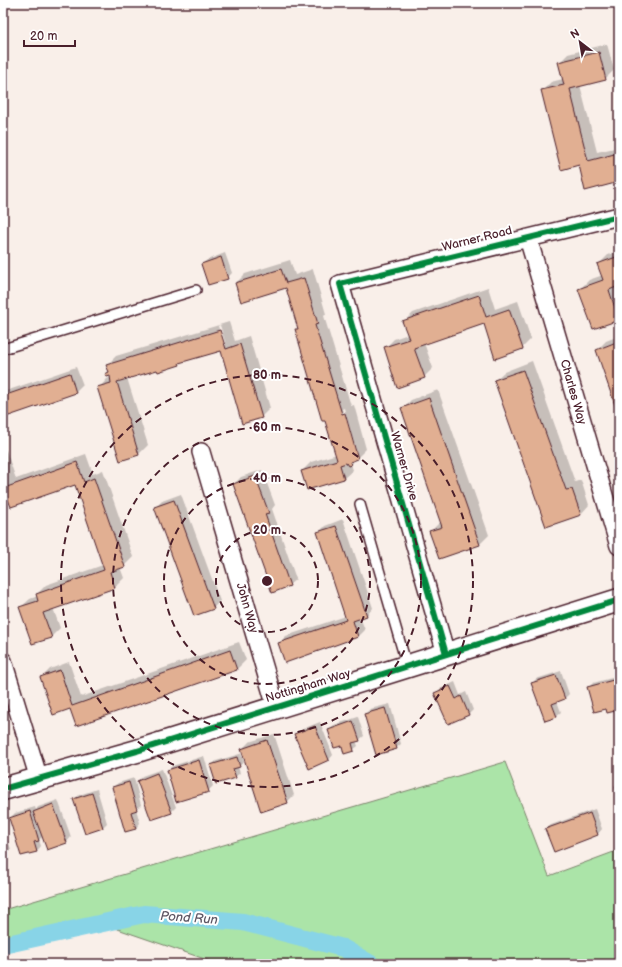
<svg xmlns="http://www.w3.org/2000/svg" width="622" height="967" font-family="'Balsamiq Sans',sans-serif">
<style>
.green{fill:#abe4a8;stroke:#7a826a}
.shadow{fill:#0003;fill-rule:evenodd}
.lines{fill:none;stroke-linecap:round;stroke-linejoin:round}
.canal{stroke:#88d4e7;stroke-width:18}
.building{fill:#e1af92;stroke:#4a1f2b}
.service-casing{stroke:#4a1f2b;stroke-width:12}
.minor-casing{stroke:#4a1f2b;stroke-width:20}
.tertiary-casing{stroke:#4a1f2b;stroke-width:25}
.service{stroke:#fff;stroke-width:9}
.minor{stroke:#fff;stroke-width:17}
.tertiary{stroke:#fff;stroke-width:22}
.cycleway-casing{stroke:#fff;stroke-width:8}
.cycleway{stroke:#00873e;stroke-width:6}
.ring{fill:none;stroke:#4a1f2b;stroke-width:2;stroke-dasharray:7 5}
.labels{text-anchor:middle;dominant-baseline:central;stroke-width:4;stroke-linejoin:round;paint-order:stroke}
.street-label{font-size:12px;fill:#4a1f2b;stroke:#fff}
.water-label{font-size:13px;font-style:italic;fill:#5d5563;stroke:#fff}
.centre{fill:#4a1f2b;stroke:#fff;stroke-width:2}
.ring-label{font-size:12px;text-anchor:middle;font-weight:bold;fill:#4a1f2b;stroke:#fff;stroke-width:4;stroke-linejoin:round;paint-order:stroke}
</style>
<rect width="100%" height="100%" fill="#f9efe9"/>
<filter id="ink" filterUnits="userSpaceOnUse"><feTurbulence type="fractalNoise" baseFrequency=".025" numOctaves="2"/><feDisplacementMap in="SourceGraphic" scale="8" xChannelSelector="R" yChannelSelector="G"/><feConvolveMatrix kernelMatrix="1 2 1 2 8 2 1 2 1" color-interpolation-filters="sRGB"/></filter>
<g filter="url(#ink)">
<!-- green -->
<path class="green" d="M505,762L549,876L619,850V964H219L109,926L3,946V910Z"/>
<!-- shadow -->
<path class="shadow" d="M607,44L614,70L605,79L580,85L597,152L619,147V181L586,189L579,164L542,91L551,82L563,79L559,63L568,54Z
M619,251V319L593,328L580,289L589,280L603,275L599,264L608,255Z
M225,253L232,273L227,278L202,264L207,260Z
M290,260L295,275L313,269L326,314L324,316L351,406L354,405L366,449L351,464L353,470L344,478L302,471L311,462L337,454L297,330L299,327L286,287L236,283L245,274ZM344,408L357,454H355L342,409Z
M488,287L495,309L518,301L531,339L522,348L484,323L424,343L433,368L424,377L385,348L394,339L408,334L404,322L413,313Z
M229,322L235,341L249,336L270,408L261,417L221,350L182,361L179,365L158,369L127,378L148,445L139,454L99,388L107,379L111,377L110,375L106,374L109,371L107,365L116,356ZM220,325L226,345H224L218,326Z
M619,336V414L597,350L606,341Z
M532,361L575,482L581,480L589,505L581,514L495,380L504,372Z
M76,367L83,385L76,392L3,417V392Z
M438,390L489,535L480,544L440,558L430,532L439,523L442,522L402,409L411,400Z
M6,450L16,479L86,454L93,474L103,470L133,557L124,566L120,567L124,578L115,587L53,608L60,628L51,637L21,607L30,599L38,596L37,594L46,585L103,565L75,484L7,495L3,497V451Z
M262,470L275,505L272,509L296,579L289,585L234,484L241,477Z
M181,494L220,601L213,608L155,508L162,501Z
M343,519L373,608L367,615L360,617L365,630L358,637L279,643L286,636L346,616L318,533L325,526Z
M239,642L246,660L237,669L77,725L71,708L41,678L50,669L69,662L81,697Z
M561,671L569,694L564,699L557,701L561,712L556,716L532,684L536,679Z
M619,676V709L607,708L589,687L593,683Z
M455,682L460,695L466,692L473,710L469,714L436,693L440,689Z
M390,704L401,744L396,748L365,714L370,709Z
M358,717L364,736L359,740L356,741L358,746L353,750L342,745L329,730L334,725Z
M320,722L333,755L329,760L296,734L300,730Z
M274,734L294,795L287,802L243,754H241L244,762L238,767L240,773L235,777L211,766L216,761L243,753L242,749L249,742Z
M204,756L213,786L208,791L168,771L172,766Z
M162,769L176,807L171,812L138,781L142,776Z
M134,778L141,805L136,809L140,823L136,828L125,831L113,787L118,783Z
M97,789L107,823L103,827L85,833L75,799L79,795Z
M58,800L71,837L67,842L47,849L43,836L39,840L41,846L37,851L22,855L10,818L15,813L35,807L36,810L38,807Z
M595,809L602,829L598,834L554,850L546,829L551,825Z
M3,829L11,849L7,854L3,855Z"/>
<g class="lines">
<!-- canal -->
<path class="canal" d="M3,945L144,914L243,922L343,948L371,964"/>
</g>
<!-- building -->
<path class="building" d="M599,52L606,80L570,89L588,161L618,153L619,182L585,191L579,165L561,170L541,90L564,85L558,62Z
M619,256V286L609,290L619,320L593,329L578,289L603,280L597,264Z
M221,257L228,279L208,285L201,264Z
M281,269L286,283L304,278L318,324L315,325L342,414L345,413L358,459L350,462L351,465L348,466L346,463L340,465L344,479L307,490L301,471L337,460L325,421H322L295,329H298L286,288L241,302L235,283Z
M479,295L486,317L509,309L523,349L495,359L484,324L414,348L425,378L397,388L384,347L409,339L402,321Z
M220,330L226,349L240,344L262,418L242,424L221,351L179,363L180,365L158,372L157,370L117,382L139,455L120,461L97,387L111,383L110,376L107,377L105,374L109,372L106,365Z
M619,341V417L596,350Z
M523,370L566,490L572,489L581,515L546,527L494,380Z
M70,373L76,393L3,418V396Z
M429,398L480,545L439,559L429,531L442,527L401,408Z
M77,462L84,482L94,478L125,567L110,572L115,588L43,613L52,638L32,644L19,607L38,601L36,594L104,570L75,485L11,507L7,497L3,498V476L7,487Z
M255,476L269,513L265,514L290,586L272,593L233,484Z
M174,500L214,609L194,616L154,507Z
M336,526L367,616L353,621L358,637L285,663L278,643L346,620L317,532Z
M230,650L237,670L76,726L70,709L53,715L40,677L60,670L72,706Z
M556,675L565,699L552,704L557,717L545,721L531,683Z
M617,679L619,685V710L607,713L606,709L594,712L587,687Z
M450,686L456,699L461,696L469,715L448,724L434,693Z
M385,708L397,749L376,755L364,714Z
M353,721L360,741L352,743L354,751L344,754L342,746L334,748L328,730Z
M315,726L329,760L309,769L294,734Z
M267,740L288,803L261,812L241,749Z
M237,757L240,767L233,769L236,778L216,784L210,765Z
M199,760L209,792L176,802L167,770Z
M157,773L172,813L151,820L137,781Z
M129,782L137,810L131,812L136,829L125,832L112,787Z
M619,785V800L615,786Z
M92,793L103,828L85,834L73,799Z
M53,804L67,843L47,850L33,812Z
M30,811L39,841L34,842L37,852L21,856L9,818Z
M590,813L598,835L554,852L545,829Z
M3,844L7,855L3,856Z"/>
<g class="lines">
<defs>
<path id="service" d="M3,349L196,290
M360,504L407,666"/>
<path id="minor" d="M528,238L619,546
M201,452L276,707
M446,654L340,284L619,216
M3,661L39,779"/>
<path id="tertiary" d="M3,789L137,751L619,600"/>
</defs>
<!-- service casing -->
<use href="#service" class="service-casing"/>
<!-- minor casing -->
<use href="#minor" class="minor-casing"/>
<!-- tertiary casing -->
<use href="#tertiary" class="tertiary-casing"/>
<!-- service -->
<use href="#service" class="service"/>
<!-- minor -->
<use href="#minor" class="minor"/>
<!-- tertiary -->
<use href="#tertiary" class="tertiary"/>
<defs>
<path id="cycleway" d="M446,654L340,284L619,216
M3,789L137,751L619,600"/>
</defs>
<!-- cycleway casing -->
<use href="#cycleway" class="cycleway-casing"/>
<!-- cycleway -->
<use href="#cycleway" class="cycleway"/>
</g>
</g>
<!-- distance rings -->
<g class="ring">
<circle cx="267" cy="581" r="51"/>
<circle cx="267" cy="581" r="103"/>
<circle cx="267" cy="581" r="154"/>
<circle cx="267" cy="581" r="206"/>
</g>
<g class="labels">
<!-- street labels -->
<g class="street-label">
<text transform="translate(477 239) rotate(-14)">Warner Road</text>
<text transform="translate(573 392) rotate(74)">Charles Way</text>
<text transform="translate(404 466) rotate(74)">Warner Drive</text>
<text transform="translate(247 608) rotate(74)">John Way</text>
<text transform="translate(308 686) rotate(-17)">Nottingham Way</text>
</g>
<!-- water labels -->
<g class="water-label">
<text transform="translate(189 918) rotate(4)">Pond Run</text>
</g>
</g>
<circle cx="267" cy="581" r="6" class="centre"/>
<g class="ring-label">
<text x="267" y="379">80 m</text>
<text x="267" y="431">60 m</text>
<text x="267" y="482">40 m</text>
<text x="267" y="534">20 m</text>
</g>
<!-- margin -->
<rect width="622" height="967" fill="none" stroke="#fff" stroke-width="16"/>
<rect x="8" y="8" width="606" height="951" fill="none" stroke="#4a1f2b" stroke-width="1.5" filter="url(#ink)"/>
<!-- north arrow -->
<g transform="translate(580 42) rotate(329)" stroke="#ffffff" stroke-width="3" paint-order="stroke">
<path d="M0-3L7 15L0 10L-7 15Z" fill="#4a1f2b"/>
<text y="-6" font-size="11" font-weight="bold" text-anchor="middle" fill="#4a1f2b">N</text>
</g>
<!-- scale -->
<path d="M24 40v6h51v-6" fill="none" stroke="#4a1f2b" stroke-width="2"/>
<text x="30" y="40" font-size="12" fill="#4a1f2b" stroke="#ffffff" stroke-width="3" paint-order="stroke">20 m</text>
</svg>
